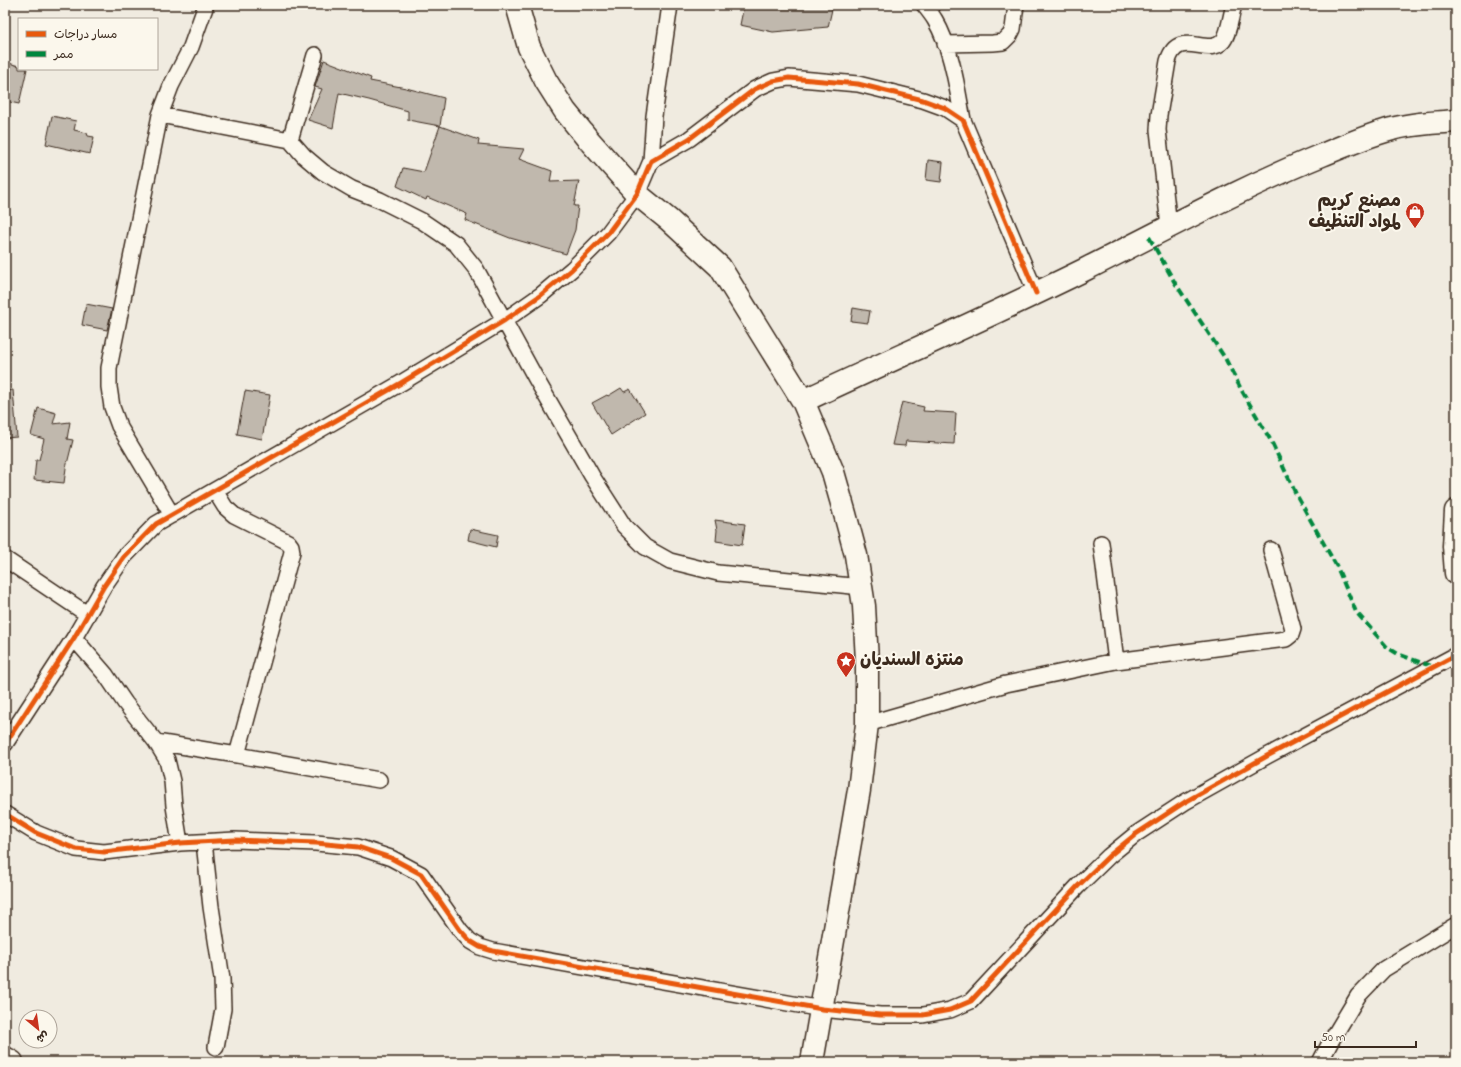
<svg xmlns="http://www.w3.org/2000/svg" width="1461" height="1067" font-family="'Indie Flower','Playpen Sans Arabic',sans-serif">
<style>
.building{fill:#c0b8ad;stroke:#3b2a1e}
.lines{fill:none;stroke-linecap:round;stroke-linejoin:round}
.street-casing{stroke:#3b2a1e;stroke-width:18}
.secondary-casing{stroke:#3b2a1e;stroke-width:25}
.street{stroke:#fbf7ec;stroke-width:15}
.secondary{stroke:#fbf7ec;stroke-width:22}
.quiet{stroke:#00873e;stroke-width:4;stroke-dasharray:8 4;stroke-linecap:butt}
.cycleway-casing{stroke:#fbf7ec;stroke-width:8}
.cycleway{stroke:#e8590c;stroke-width:5}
.labels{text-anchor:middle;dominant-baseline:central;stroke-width:4;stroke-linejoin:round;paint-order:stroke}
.poi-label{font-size:18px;font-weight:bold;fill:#3b2a1e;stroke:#fbf7ec;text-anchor:end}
</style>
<rect width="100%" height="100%" fill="#f0ebe0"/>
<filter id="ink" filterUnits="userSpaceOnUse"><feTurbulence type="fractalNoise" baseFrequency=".025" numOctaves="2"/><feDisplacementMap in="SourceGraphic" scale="8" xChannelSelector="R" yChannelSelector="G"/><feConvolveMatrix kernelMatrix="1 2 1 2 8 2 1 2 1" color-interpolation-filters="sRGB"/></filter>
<g filter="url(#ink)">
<!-- building -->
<path class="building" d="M744,5H833L828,27L773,32L740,25Z
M324,60L371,78L370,81L406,88L444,98L440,126L408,120V111L369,100L339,93L333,128L308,120L322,89L315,87Z
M5,62L19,66V69H27L19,104L5,101Z
M52,116L76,121L74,130L87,133L88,136L94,137L90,154L46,144Z
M440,126L479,140L478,145L524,149L519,159L552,171L550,182L579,181L574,206H578L575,230L566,254L510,238L465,220L467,214L427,197L426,200L397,186L403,168L424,172Z
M928,160L943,162L941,182L926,180Z
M86,304L112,309L107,330L82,325Z
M853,308L870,311L868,323L851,321Z
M621,388L624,392L630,389L645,413L611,435L592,403L607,395L608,396Z
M13,390L17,437L5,438V391Z
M245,391L270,395L262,439L237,434Z
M902,402L924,407L923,411L956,413L954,444L906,441L905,446L892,445Z
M38,408L56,413L53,424L70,422L67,439L73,440L66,468L64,483L34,480L36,460H39L44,439L31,435Z
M715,520L745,524L742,545L716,541L717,530Z
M470,529L498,535L496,547L468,540Z"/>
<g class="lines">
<defs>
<path id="street" d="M924,5C928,10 932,15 935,20C952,49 957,88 963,120
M945,44L993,43L1003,42L1010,35L1013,29L1016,5
M315,55L290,140L304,156L323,172L352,189L380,200L422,221L456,244L476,269L535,377L592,476L624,526L645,547L670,561L718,573L862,587
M160,115L290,140
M651,161L654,116L670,5
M1169,226L1158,130L1159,115L1168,61C1178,27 1208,58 1223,41C1229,34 1231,14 1234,5
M172,515L119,426L112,407L109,387V368L160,115L171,86L191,47L206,5
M1101,543L1116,661
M5,559L87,614
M74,638L106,675L125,703L156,742L167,760L172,781L174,806L180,843
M867,724L1006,684L1116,661L1286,639L1291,635L1293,629L1271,550
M156,742L237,755L292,552L291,546L288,542L234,515L225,507L215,491
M5,744L74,638L104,586L124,557L156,524L401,383L505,320L541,295L572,269L608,233L637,194L651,161L689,139L755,89L773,81L789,78L858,84L923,100L945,108L963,120L1036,293
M237,755L379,780
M5,814L36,833L76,849L104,852L180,843L235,840L316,843L358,847L391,858L421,874L460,930L470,941L480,947L493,951L822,1009L880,1015H923L950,1010L971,1001L1078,886L1109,856L1136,834L1185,802L1267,756L1456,655
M204,842L211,907L222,979L223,1009L216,1047
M1320,1062L1331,1041L1358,996L1384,969L1456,925"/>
<path id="secondary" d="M517,5L529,47L546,81L565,111L587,138L637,194L669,220L720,267L803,401L833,472L845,514L856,555L864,606L867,661V724L859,790L812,1062
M803,401C897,357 993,315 1086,269C1164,230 1241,188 1322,155C1345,146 1368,135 1392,129C1413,123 1435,123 1456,121
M1456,511L1454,546L1456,573
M5,1058L12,1062"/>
</defs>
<!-- street casing -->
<use href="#street" class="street-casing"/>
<!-- secondary casing -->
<use href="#secondary" class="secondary-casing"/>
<!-- street -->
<use href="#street" class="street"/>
<!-- secondary -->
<use href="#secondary" class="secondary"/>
<!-- quiet -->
<path class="quiet" d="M1149,237L1175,283L1225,358L1242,391L1271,441L1297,496L1337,567L1356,612L1387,647L1398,654L1433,667"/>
<defs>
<path id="cycleway" d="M5,744L74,638L104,586L124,557L156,524L401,383L505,320L541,295L572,269L608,233L637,194L651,161L689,139L755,89L773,81L789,78L858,84L923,100L945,108L963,120L1036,293
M5,814L36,833L76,849L104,852L180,843L235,840L316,843L358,847L391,858L421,874L460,930L470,941L480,947L493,951L822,1009L880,1015H923L950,1010L971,1001L1078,886L1109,856L1136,834L1185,802L1267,756L1456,655"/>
</defs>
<!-- cycleway casing -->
<use href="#cycleway" class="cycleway-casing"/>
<!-- cycleway -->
<use href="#cycleway" class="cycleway"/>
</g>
</g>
<!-- icons -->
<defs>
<symbol id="shop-pin" viewBox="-11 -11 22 30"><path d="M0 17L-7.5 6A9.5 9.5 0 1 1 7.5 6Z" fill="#c8321e" stroke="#fbf7ec"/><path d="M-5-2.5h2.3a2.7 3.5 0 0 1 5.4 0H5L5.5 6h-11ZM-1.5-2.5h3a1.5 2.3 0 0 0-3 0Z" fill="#fff"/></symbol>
<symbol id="sight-pin" viewBox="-11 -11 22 30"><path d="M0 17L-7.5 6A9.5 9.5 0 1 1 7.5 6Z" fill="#c8321e" stroke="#fbf7ec"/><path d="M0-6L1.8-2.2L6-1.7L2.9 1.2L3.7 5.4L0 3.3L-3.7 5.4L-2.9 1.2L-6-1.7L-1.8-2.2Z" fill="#fff"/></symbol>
</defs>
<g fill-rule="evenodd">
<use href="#shop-pin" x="1404" y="201" width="22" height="30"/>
<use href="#sight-pin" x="835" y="650" width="22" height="30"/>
</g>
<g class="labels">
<!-- poi labels -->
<g class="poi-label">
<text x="1401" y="202">مصنع كريم<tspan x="1401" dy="21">لمواد التنظيف</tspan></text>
<text x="860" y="661" text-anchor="start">منتزه السنديان</text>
</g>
</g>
<!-- margin -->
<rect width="1461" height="1067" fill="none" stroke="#fbf7ec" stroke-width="20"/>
<rect x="10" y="10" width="1441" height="1047" fill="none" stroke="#3b2a1e" stroke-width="1.5" filter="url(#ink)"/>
<!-- legend -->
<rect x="18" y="18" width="140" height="52" fill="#fbf7ec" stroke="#aea59a"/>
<rect x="26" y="31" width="20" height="6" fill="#e8590c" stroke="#aea59a"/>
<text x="54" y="38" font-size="12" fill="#3b2a1e">مسار دراجات</text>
<rect x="26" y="51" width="20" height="6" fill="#00873e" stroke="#aea59a"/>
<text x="54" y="58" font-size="12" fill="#3b2a1e">ممر</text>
<!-- north arrow -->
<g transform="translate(38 1029) rotate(151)"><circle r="19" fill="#fbf7ec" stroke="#aea59a"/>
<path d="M0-3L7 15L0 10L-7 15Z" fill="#c8321e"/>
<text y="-6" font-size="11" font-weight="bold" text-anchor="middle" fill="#3b2a1e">ش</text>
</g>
<!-- scale -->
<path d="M1315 1041v6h101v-6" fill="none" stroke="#3b2a1e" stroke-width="2"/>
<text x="1321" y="1041" font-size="12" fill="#3b2a1e" stroke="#fbf7ec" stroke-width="3" paint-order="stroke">50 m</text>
</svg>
